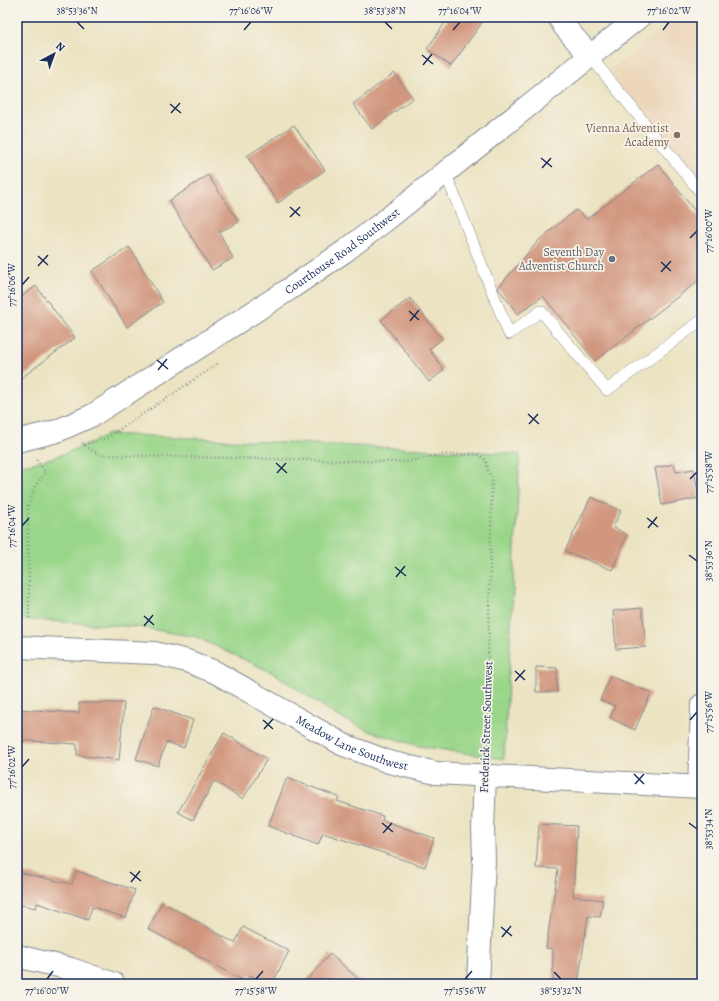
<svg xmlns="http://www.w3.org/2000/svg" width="719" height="1001" font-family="Alegreya,serif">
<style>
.built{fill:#edd7bb}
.green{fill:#9ad689;stroke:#5a8274}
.building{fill:#d1967e}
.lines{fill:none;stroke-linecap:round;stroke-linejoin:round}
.lane-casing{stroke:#838990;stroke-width:12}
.street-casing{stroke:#838990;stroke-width:24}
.secondary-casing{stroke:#838990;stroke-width:24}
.path{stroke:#838990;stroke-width:2.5;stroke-dasharray:1 3;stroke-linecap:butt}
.lane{stroke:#fff;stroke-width:11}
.street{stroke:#fff;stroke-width:22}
.secondary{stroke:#fff;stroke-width:22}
.ticks{fill:none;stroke:#1b2f5e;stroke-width:1.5}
.education-dot{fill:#8d6e63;stroke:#f7f3e8;stroke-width:1.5}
.worship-dot{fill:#6b7280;stroke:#f7f3e8;stroke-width:1.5}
.labels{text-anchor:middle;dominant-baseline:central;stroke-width:3.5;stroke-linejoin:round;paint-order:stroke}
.education-label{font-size:12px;fill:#785e54;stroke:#f7f3e8;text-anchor:end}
.street-label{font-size:12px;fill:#1b2f5e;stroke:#f7f3e8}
.worship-label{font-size:12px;fill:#5b616d;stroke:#f7f3e8;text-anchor:end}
.neatline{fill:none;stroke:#1b2f5e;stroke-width:1.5}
.ticks-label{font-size:10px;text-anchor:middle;fill:#1b2f5e}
</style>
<rect width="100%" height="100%" fill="#f7f3e8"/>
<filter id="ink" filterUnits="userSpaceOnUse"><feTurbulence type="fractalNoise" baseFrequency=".025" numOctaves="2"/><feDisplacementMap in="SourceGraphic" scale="8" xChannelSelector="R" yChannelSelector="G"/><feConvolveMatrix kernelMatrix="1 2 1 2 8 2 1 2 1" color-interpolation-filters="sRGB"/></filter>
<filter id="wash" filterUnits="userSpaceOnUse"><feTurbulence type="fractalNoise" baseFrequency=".012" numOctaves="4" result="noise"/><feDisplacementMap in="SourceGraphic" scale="16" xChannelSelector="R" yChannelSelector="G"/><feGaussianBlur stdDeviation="0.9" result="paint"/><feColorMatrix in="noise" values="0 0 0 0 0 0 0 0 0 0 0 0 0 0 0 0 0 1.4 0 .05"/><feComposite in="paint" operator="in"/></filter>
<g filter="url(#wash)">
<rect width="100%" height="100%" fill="#ebe3c1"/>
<!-- built -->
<path class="built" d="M679,17H702V194L603,76Z"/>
<!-- green -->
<path class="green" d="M109,434L520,454L504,759L419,746L372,732L337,716L275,674L196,637L138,627L17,619V465C49,463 80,447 109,434Z"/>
<g id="blocks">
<!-- building -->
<path class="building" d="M449,17H486L451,66L427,49Z
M394,73L413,98L372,129L353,104Z
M294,125L325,170L278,203L247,156Z
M658,164L702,220V278L595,361L543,296L518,314L498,288L539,240L576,210L587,219Z
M208,175L239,222L219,232L233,258L212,270L169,201Z
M129,247L163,302L127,327L92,271Z
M36,286L75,338L17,381V300Z
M410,298L442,339L429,349L444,370L429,382L381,320Z
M674,464L676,472L694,469L699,498L662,505L655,468Z
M591,497L621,511L613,527L627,535L612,570L565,551Z
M642,608L646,647L616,649L613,611Z
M536,667L557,668V692H536Z
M610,676L651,693L635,730L610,718L615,706L600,700Z
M79,703H124L119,760L77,755V744L17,740V709L79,713Z
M154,706L193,720L184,748L166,742L158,766L136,759Z
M224,733L267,759L243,799L214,781L193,820L178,812Z
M287,778L339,797L337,801L383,816L382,820L434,838L425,867L323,833L318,845L268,826Z
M539,824L577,826L573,896L603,900L600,917L588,916L578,984H553V949L546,948L558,869L536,868Z
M76,871L135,890L126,918L92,907L88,920L37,903L36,908L17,904V872L72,884Z
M162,902L235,943L243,927L289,951L272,984H268L250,975L246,982L148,929Z
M330,954L364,984H303Z"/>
</g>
</g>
<g filter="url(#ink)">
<use href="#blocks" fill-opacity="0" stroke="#838990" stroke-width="1"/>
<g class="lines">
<defs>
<path id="lane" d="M590,56L702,194
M445,172L509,334L541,311L607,390L702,320"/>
<g id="street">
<path d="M559,17L564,26L590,56"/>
<path id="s1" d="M17,647L154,653L187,661L215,672L344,745L389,762L436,773L702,787"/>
<path d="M699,787L702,705"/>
<path d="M17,956L71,969L114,984"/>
<path d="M478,984L484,860L483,828L485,776"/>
</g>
<g id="secondary">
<path id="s2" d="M17,441L57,431L93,415L288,290L345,251L386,220L639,17"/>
</g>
</defs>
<!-- lane casing -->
<use href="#lane" class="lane-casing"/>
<!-- street casing -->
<use href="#street" class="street-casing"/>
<!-- secondary casing -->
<use href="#secondary" class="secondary-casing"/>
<!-- path -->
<path class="path" d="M82,443L91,450L103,455L406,462L438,455L477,454L486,460L488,471L492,478L486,754
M84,445L107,438L219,363
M29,618L28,505L35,487L45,472L36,459"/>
<!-- lane -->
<use href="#lane" class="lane"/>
<!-- street -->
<use href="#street" class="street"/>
<!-- secondary -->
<use href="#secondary" class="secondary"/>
</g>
</g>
<!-- ticks -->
<path class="ticks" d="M77,22L84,29M385,22L392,29M244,30L251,22M453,30L460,22M663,30L669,22M422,55L433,64M423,65L432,54M170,104L181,113M171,113L180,103M541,158L552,167M542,168L551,158M290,207L300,216M290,217L300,207M690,238L697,231M38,256L48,265M661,262L671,271M38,266L48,255M661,272L671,261M22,285L29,277M409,311L419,320M410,321L419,310M157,360L168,369M158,370L167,359M528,414L539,424M529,424L538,414M276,463L287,473M277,473L286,463M690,479L697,472M647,518L658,527M22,526L29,518M648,528L657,517M689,555L697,561M395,567L406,576M396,577L405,566M144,616L154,625M144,626L153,615M515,671L525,680M515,681L525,670M263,720L273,729M690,720L697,712M264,729L273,719M22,767L29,759M634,774L644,784M635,784L644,774M382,823L393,832M689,823L697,829M383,833L392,823M130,872L141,881M131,882L140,871M501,927L512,936M502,937L511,926M554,972L561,979M47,979L53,971M256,979L263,971M465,979L472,971"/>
<!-- markers -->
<circle class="education-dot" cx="677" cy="135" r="4"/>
<circle class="worship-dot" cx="612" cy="259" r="4"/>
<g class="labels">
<!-- education labels -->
<g class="education-label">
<text x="669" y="128">Vienna Adventist<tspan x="669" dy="14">Academy</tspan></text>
</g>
<!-- street labels -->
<g class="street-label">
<text stroke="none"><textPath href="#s2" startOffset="379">Courthouse Road Southwest</textPath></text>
<text transform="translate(486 727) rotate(-88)">Frederick Street Southwest</text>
<text stroke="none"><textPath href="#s1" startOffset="356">Meadow Lane Southwest</textPath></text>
</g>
<!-- worship labels -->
<g class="worship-label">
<text x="604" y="252">Seventh Day<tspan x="604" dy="14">Adventist Church</tspan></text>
</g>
</g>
<!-- margin -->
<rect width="719" height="1001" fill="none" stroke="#f7f3e8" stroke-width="44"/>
<!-- north arrow -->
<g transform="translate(54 54) rotate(41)" stroke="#f7f3e8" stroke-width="3" paint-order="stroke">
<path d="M0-3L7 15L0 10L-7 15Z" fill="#1b2f5e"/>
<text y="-6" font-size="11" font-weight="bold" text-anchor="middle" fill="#1b2f5e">N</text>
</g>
<rect x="22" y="22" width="675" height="957" class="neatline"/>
<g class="ticks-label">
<text x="77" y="14">38°53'36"N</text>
<text x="251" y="14">77°16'06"W</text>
<text x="385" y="14">38°53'38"N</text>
<text x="460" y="14">77°16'04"W</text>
<text x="669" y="14">77°16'02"W</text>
<text transform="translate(708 231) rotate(-90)" y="4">77°16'00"W</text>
<text transform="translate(11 285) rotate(-90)" y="4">77°16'06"W</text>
<text transform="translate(708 472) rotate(-90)" y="4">77°15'58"W</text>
<text transform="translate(11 526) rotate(-90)" y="4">77°16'04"W</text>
<text transform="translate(708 561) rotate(-90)" y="4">38°53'36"N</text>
<text transform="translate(708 712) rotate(-90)" y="4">77°15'56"W</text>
<text transform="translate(11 767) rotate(-90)" y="4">77°16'02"W</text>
<text transform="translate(708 829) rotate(-90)" y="4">38°53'34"N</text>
<text x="47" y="994">77°16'00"W</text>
<text x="256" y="994">77°15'58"W</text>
<text x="465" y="994">77°15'56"W</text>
<text x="561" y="994">38°53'32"N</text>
</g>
</svg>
